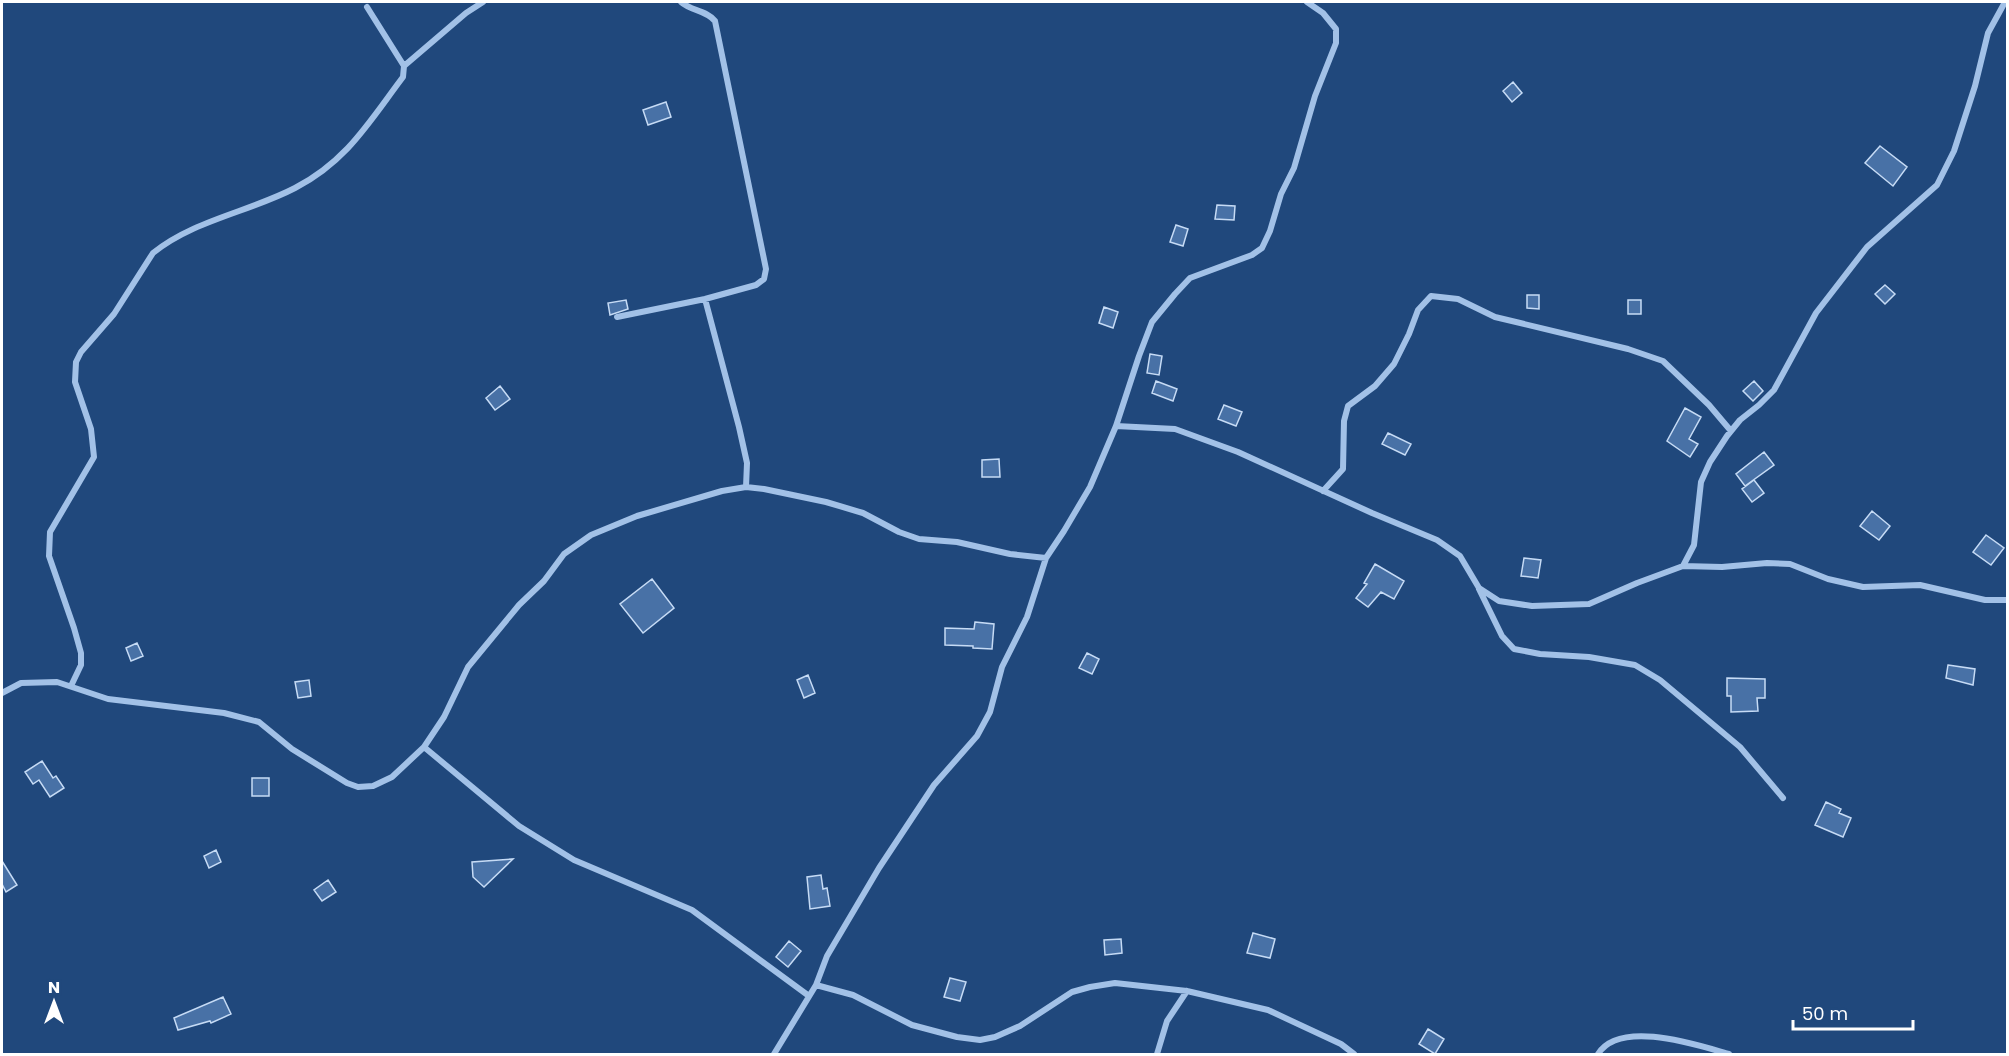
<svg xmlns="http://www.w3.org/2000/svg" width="2009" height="1056" font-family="Poppins,sans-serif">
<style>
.building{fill:#4871a6;stroke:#c6dbf5;stroke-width:1.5}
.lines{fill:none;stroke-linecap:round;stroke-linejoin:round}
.street{stroke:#a2c1e7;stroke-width:6}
</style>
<rect width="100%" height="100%" fill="#20487c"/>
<!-- building -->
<path class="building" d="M1513,82L1522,93L1512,102L1503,91Z
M666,102L671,117L648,125L643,110Z
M1880,146L1907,167L1893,186L1865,163Z
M1217,205L1235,206L1234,220L1215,219Z
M1176,225L1188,229L1183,246L1170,242Z
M1885,285L1895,294L1885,304L1875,294Z
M1527,295H1539V309L1527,308Z
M626,300L628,309L610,315L608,303Z
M1628,300H1641V314H1628Z
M1104,307L1118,312L1113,328L1099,323Z
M1150,354L1162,356L1159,375L1147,373Z
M1156,381L1177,389L1173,401L1152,393Z
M1754,381L1763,391L1753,401L1743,391Z
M500,386L510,399L495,410L486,398Z
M1224,405L1242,412L1236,426L1218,419Z
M1685,408L1701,417L1689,439L1698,444L1690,457L1667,441Z
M1388,433L1411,444L1405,455L1382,444Z
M1764,452L1774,465L1745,486L1736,474Z
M999,459L1000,477H982V460Z
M1754,480L1764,493L1752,502L1742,489Z
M1872,511L1890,526L1879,540L1860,526Z
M1986,535L2004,548L1991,565L1973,552Z
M1524,558L1541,560L1538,578L1521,576Z
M1375,564L1404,581L1394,599L1381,592L1368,607L1356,598L1367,584L1364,583Z
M652,579L674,608L643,633L620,604Z
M975,622L994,624L992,649L973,648V646L945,645V628L974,629Z
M137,643L143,656L131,661L126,648Z
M1087,653L1099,659L1092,674L1079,668Z
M1948,665L1975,669L1973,685L1946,678Z
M808,675L815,693L804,698L797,680Z
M1727,678L1765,679V698H1757L1758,711L1731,712V696H1727Z
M309,680L311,696L298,698L295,682Z
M42,761L53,778L56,776L64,788L50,797L39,780L33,784L25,772Z
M252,778H269V796H252Z
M1826,802L1841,809L1839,813L1851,818L1843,837L1815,825Z
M216,850L221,862L209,868L204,856Z
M513,859L484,887L473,877L472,862Z
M2,861L17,885L6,892L2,884Z
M821,875L823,889L827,888L830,906L810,909L807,877Z
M328,880L336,892L322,901L314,890Z
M1253,933L1275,939L1270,958L1247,953Z
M1121,939L1122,953L1105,955L1104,940Z
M789,941L801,951L788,967L776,957Z
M950,978L966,982L960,1001L944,997Z
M223,997L231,1014L211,1023L210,1021L178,1030L174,1018Z
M1428,1029L1444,1039L1435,1054L1419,1044Z"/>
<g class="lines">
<!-- street -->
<path class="street" d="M404,66L466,13L483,2
M705,299L739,427L747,463L746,487
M617,317L705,299L756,285L764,279L766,269L715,21C706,10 691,11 681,2
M1116,426L1175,429L1238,452L1372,513L1437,540L1460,556L1479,588L1499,601L1532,606L1589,604L1637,583L1683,566L1722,567L1767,563L1790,564L1828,579L1863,587L1920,585L1985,600H2008
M1323,491L1343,469L1344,421L1348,406L1375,386L1394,364L1409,334L1418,310L1431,296L1458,299L1495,317L1628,349L1663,361L1709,405L1731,431
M1683,566L1694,545L1701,482L1710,462L1727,436L1740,420L1759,405L1774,390L1816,313L1867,247L1937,185L1954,151L1975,86L1988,33L2005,2
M1479,589L1502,636L1514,649L1540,654L1589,657L1635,665L1660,680L1740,747L1783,798
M71,686L81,665V653L74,628L49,556L50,532L94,457L91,429L75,382L76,362L81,352L114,314L153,253C194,220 249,212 295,188C347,161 369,122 403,77L404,66L367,7
M2,693L21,683L57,682L108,699L224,713L259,722L292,749L347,783L358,787L373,786L392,777L424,747L444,717L468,667L519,605L544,581L564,554L591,535L637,516L722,491L746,487L764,489L826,502L863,513L899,532L919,539L957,542L1010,554L1046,558
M424,747L519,826L574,860L692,910L809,996
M816,985L853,995L912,1025L957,1037L980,1040L995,1037L1020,1026L1072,992L1090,987L1115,983L1187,991L1268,1010L1341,1044L1354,1054
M774,1054L816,985L827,956L879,868L934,785L977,736L990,712L1002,667L1027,617L1046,558L1064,531L1090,487L1116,426L1139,356L1152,322L1175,294L1190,278L1252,255L1262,248L1270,231L1281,194L1294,168L1315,96L1336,43V29L1323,13L1307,2
M1157,1054L1167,1021L1187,991
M1598,1054C1620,1019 1697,1045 1729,1054"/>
</g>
<!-- border -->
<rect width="2009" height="1056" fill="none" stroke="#ffffff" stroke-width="6"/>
<!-- north arrow -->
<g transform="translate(54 1002)" stroke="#20487c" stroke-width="4.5" paint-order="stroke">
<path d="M0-4.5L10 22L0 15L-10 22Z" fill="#ffffff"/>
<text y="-9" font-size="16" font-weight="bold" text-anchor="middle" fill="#ffffff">N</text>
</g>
<!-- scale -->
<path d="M1793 1020v9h120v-9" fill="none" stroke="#ffffff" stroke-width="3"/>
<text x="1802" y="1020" font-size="18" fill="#ffffff" stroke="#20487c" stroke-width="4.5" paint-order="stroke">50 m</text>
</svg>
